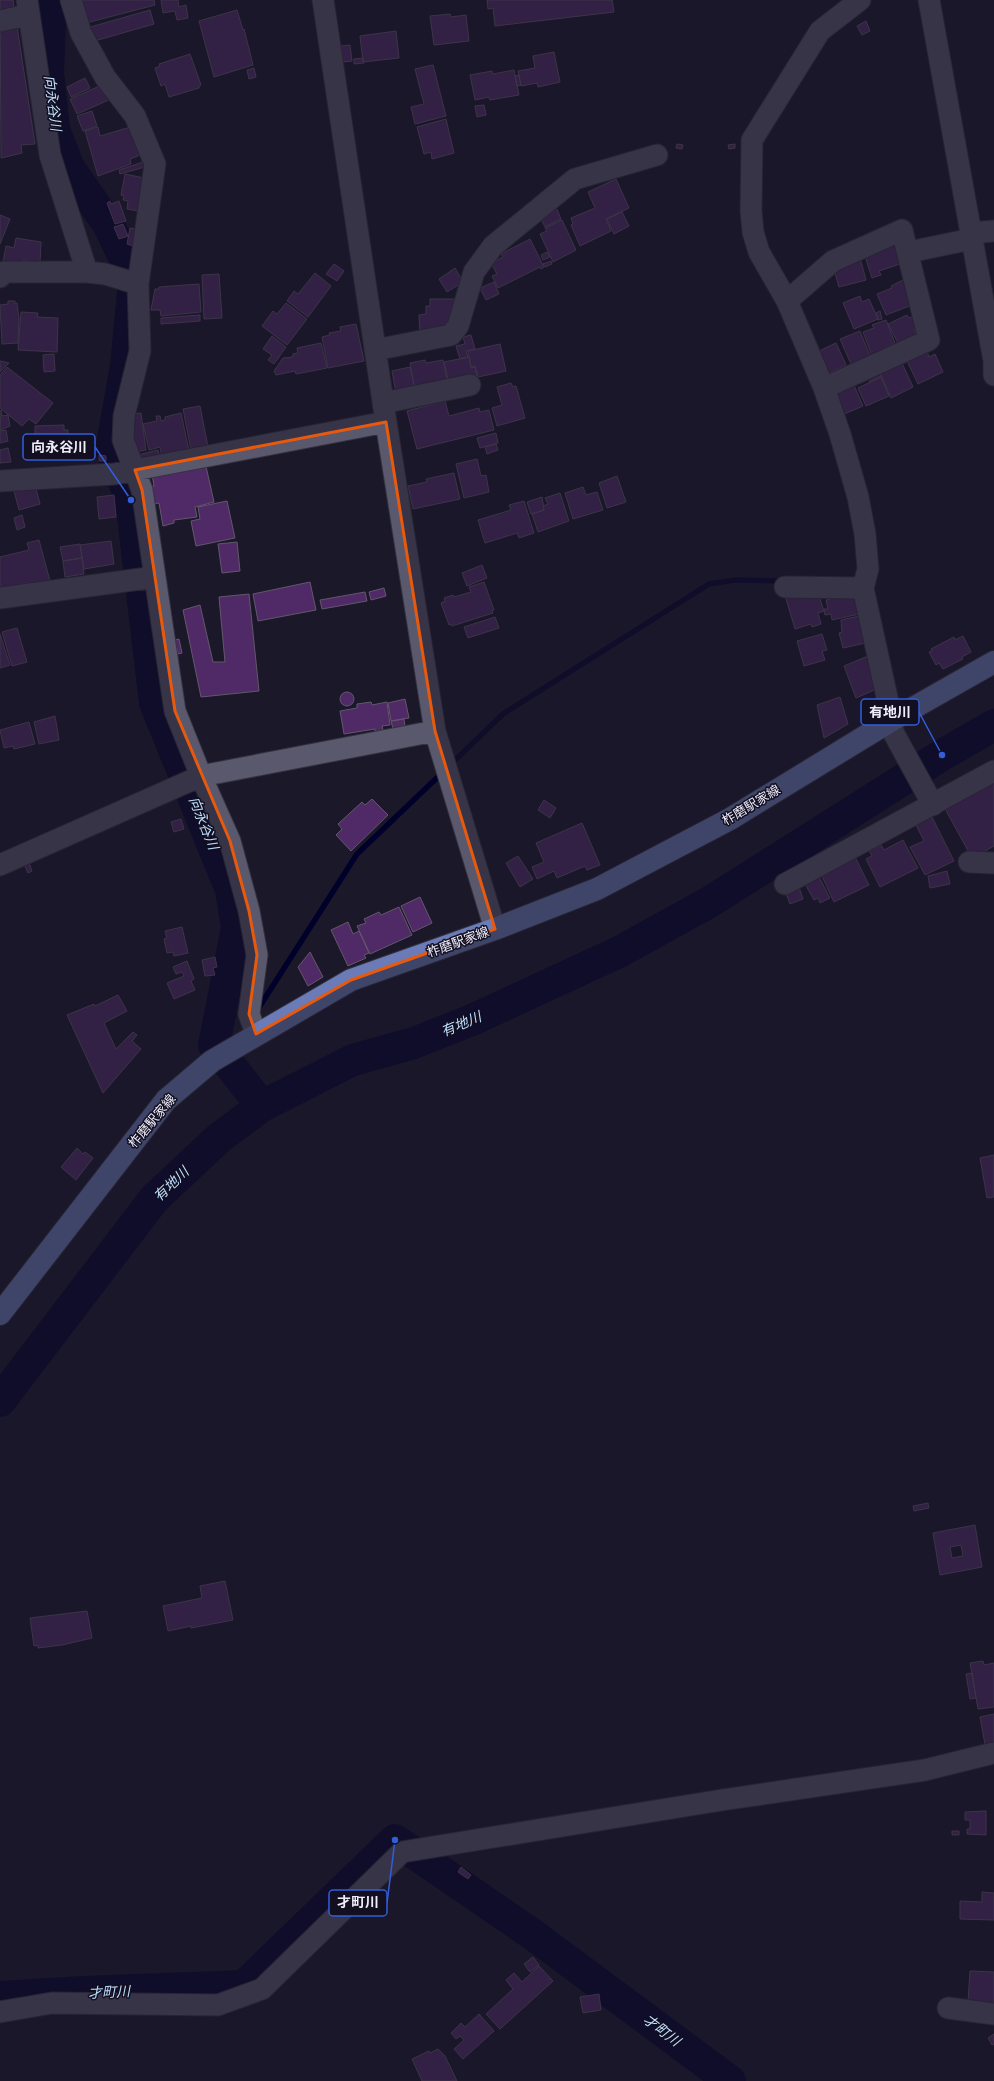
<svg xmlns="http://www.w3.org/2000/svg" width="994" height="2081" font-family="'Space Grotesk','Noto Sans JP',sans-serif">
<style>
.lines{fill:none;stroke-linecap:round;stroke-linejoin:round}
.stream{stroke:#00002a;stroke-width:5.5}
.river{stroke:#00002a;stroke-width:32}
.building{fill:#502a66;stroke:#63576b;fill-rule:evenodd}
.minor-casing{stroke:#353340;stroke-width:23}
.major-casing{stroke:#353340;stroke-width:24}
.minor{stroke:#5a586d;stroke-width:21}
.major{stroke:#6b7bb7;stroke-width:22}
.marked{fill:none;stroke:#e8590c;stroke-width:3;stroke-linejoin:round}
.labels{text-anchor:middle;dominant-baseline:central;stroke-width:3;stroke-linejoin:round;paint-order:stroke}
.street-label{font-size:13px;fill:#efedfa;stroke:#120f21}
.water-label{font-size:14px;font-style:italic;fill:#bfdefe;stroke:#120f21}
.leader{fill:none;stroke:#325edb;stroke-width:1.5}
.callout-dot{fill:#325edb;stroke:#120f21;stroke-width:1.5}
.callout{fill:#120f21;stroke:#325edb;stroke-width:1.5}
.callout-label{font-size:14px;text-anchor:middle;font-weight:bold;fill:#efedfa}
</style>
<rect width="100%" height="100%" fill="#1b182a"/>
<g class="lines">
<!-- stream -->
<path class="stream" d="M450,765L503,714L709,584L735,580L784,581
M258,1009L357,854L443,772
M220,1013L234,1016"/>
<!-- river -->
<path class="river" d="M51,0L48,72L54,129L69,168L108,224L130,269L133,292L126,366L111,450L131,500L155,703L231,890L237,928L214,1045L262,1106
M0,1401L154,1199L219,1138L262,1106L353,1060L414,1043L472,1020L619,952L708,903L942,755L994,725
M0,1997L82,1992L244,1986L395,1840L532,1934L730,2081"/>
</g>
<!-- building -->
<path class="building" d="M0,0H13L35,144L21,145L22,153L1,158Z
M84,0H154L155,5L86,23L80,1Z
M161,0H178L179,7L186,5L188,18L177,20L175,11L163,13Z
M487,0H612L614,12L495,26L493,8L488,9Z
M150,10L154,24L91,42L87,28Z
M237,10L243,30L244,29L253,65L214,77L199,21Z
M450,14L451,17L466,15L469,41L434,45L430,16Z
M866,21L870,31L862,35L857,26Z
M396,31L399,58L363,62L360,36Z
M350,45L352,61L343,62L341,46Z
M554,52L560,82L538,87L537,83L521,86L518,71L535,68L533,56Z
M190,54L201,85L199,86V88L169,97L165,84L161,86L155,68L160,66L159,64Z
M363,58L364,63L354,64V59Z
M433,65L446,116L415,124L411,107L424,104L415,69Z
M254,68L256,77L249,79L247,70Z
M514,70L519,95L490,100L489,97L475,100L470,75L492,71L493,74Z
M519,75L521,85L517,86L515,76Z
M85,78L90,88L71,97L67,87Z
M104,84L111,99L77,114L70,99Z
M484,105L486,115L477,117L475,106Z
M92,111L97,126L83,131L77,116Z
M446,119L454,153L432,159L431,152L424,154L417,127Z
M134,126L141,153L138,154V156L130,159L131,164L98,176L85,131L98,127L100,136Z
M677,144L683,145L682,149L676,148Z
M735,144V148L729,149L728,145Z
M143,162L145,167L120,174L119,170Z
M125,174L144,178L139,211L127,209L128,201L123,200L124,196L121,195Z
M616,179L629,208L606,219L611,231L580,246L571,225L573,224L571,218L595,208L588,192Z
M110,201L111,204L119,201L126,221L115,224L107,203Z
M555,205L561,219L545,227L538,213Z
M622,212L629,226L614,234L607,219Z
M0,215L10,219L0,244Z
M562,220L576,250L553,262L540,234L547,231L545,228Z
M123,224L128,236L119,239L114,227Z
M130,228L137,229L133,246L127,244Z
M899,237L903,249L896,251L900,264L879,271L881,275L872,278L865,256Z
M16,238L41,242L40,263L23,260L22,265L3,262L6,246L14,248Z
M530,239L544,267L541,269L540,267L498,288L492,276L497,274L491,263L503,257L501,254Z
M547,252L550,257L543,260L541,255Z
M860,258L866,280L839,287L833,266Z
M551,261L552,264L545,267L543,264Z
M334,264L344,271L337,281L326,274Z
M455,268L463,282L447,292L439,279Z
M315,273L331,286L308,317L287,301L294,291L298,294Z
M219,274L222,318L204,319L202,275Z
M905,279L912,305L886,315L877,294L892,288L891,286Z
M494,282L499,294L486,300L480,288Z
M199,284L201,312L161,316L160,310H151L155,289H159V287Z
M860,296L862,302L869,299L878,319L854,329L843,303Z
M430,299H455L454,327L420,334L419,315L426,314V306H430Z
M8,301H15V304L17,303L19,319L18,339V343L2,344L0,305L8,304Z
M286,303L307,319L287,345L262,326L273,311L277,314Z
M880,311L882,319L878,320L876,313Z
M21,312L38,313L37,317L58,318L57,352L18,350Z
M200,315V321L161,324V318Z
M907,315L909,318L914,316L920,328L914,330L917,336L899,345L888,324Z
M886,320L895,343L881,350L882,352L872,356L863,332L874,328L872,325Z
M356,324L364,361L328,368L322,337L330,335L329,333L341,331L340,327Z
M860,331L870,356L851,364L840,339Z
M471,335L475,349L466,351L468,357L460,359L456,346L465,344L463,337Z
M272,336L286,347L274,364L268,360L272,355L263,349Z
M321,343L327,368L296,374L295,371L276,375L274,371L283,358L293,357V354L298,353L297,348Z
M836,343L846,365L827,374L817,352Z
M500,344L506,371L478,377L475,366L471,367L468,351Z
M927,351L929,357L935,354L943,372L918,384L907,361Z
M54,354L55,371L44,372L43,355Z
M469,357L471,368L475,367L477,378L449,384L444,362Z
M425,360L426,363L443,360L448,384L415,390L410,363Z
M0,361L9,363L0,372Z
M902,363L913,387L891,398L879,371Z
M7,367L53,403L36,424L29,419L22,426L0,408V375Z
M410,367L415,389L396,393L392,371Z
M878,370L881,376L870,382L867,375Z
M881,377L889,396L866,406L858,388Z
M511,383L513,387L516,386L525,418L497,426L492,408L502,405L497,387Z
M853,383L863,406L842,415L830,389Z
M445,401L449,416L479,408L480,412L489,410L494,430L417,449L407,411Z
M200,406L208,447L191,450L183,409Z
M1,410L2,416L8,415L10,426L0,430Z
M141,413L146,450L135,452L130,414Z
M181,413L189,451L162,457L160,447L149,450L143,424L157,421L156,416H160L161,421L165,420V417Z
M64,425V430H68V450H81V457L32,459L31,437H35V426Z
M6,430L8,441L0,443V431Z
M496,433L498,443L480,448L477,438Z
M496,444L498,450L487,454L485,447Z
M8,448L11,462L0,463V450Z
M158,450L160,458L140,463L138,455Z
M99,455L106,456V461H99Z
M477,459L481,476L486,475L489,492L464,498L456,464Z
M205,462L214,502L195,507L197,517L174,520V523L163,526L159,503L153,504L149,488L154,486L152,474Z
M454,473L460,499L413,509L408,486L427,482L426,479Z
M617,476L626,502L607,508L599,483Z
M35,485L40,504L19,510L14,491Z
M583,487L586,495L597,492L603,510L573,519L565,493Z
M560,493L569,521L538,532L532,514L544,510L543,506L548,504L545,498Z
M114,495L116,517L99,519L97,497Z
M542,497L544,510L531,514L527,502Z
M227,501L235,538L196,546L191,521L200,519L198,507Z
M524,501L534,533L519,538L517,533L485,543L478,520L511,510L509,505Z
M22,515L25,527L17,530L14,518Z
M39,540L50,581L29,587L27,583L22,584L23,586L0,591V557L29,550L27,543Z
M111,541L114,564L84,569L80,545Z
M237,542L240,571L222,573L218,544Z
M80,544L82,558L63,561L60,547Z
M82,558L84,574L65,577L63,561Z
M482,565L487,578L467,586L462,573Z
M310,582L316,610L258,621L253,594Z
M484,582L494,610L492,611L493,613L452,626L451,624L449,625L441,603L445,601L444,598L453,595L454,597L471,592L469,587Z
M384,588L386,596L371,600L369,592Z
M859,590L864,613L832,620L831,614L825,615L824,609H828L826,600Z
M365,592L367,601L322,609L320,600Z
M784,592L818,593L824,611L818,613L821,624L812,627L811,624L795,629Z
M249,594L259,691L201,697L183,610L200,605L213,662H225L219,597Z
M864,615L870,642L843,648L839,633L842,632L841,620Z
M495,617L499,628L468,638L464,627Z
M17,628L27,662L12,666L2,632Z
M0,634L10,665L0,668Z
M822,634L827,650L822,651L825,660L804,666L797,641Z
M963,636L971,652L962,657L963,659L943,669L939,663L936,665L929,652L932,651L931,649L954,637L955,640Z
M179,639L182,653L178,654L175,640Z
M868,656L879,688L856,698L844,666Z
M340 699a7 7 0 1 1 14 0a7 7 0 1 1-14 0Z
M840,697L848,724L824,738L817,705Z
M405,699L409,718L391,721L388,703Z
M371,702L372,705L387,702L390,725L382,726L383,730L375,732V729L344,734L340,711L357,708V704Z
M55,716L59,740L39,744L34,722Z
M404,719L405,726L393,729L391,721Z
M29,722L35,744L14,749L13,746L4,748L0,730Z
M994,783V846L972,858L944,807Z
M372,799L388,815L351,851L336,835L342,829L338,824L362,802L365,805Z
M544,800L556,808L550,818L538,810Z
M931,815L954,861L925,875L910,847L924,841L915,823Z
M181,819L184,829L174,832L171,822Z
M582,823L600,865L587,870L585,866L557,878L554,871L537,879L532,867L544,862L536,843Z
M903,840L918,868L880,887L866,859L872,856L869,851L881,845L884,850Z
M518,856L533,879L520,887L506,863Z
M855,857L869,885L834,902L821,874Z
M29,863L32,871L28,873L24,864Z
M947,871L950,884L930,888L928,876Z
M818,875L830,898L820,903L818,898L814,900L804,882Z
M799,887L803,899L790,904L785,891Z
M420,897L432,923L413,932L401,906Z
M399,907L412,935L370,954L357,926L366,923L364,919L379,912L381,915Z
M348,922L353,934L359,931L369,953L364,955L366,958L348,966L331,930Z
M182,927L188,953L174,956L173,952L167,953L164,939L167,938L165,931Z
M310,952L323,977L308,986L298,967Z
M215,957L217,967L213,968L215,975L205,976L202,960Z
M187,961L194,979L191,981L195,990L174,999L167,983L184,976L182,972L176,974L173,967Z
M118,995L127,1011L104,1023L116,1049L133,1032L137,1035L132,1041L141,1049L103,1093L67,1015L94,1004L95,1006Z
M77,1148L83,1154L85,1152L93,1158L76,1180L61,1167Z
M994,1155V1197L987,1198L980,1158Z
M928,1503L929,1508L914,1511L913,1506Z
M975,1525L982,1567L940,1575L933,1533ZM961,1545L963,1556L952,1558L950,1547Z
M225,1581L233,1620L191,1628V1626L168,1631L163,1606L202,1598L200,1586Z
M87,1611L92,1638L62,1645L38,1648V1645L34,1646L30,1618Z
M983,1661L984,1665L994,1663V1707L978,1709L970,1663Z
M972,1673L976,1698L970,1699L966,1674Z
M994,1714V1748L986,1750L980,1717Z
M986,1811V1835L967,1834V1829H970V1820H965V1812Z
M952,1831H959V1835H952Z
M461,1867L471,1875L468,1879L458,1872Z
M982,1892L994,1893V1920L960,1919V1901L982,1902Z
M533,1957L539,1965L530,1972L524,1964Z
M539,1966L553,1981L500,2029L486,2014L513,1989L506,1980L514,1973L522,1982Z
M970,1971L994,1972V2003L968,2002Z
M599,1994L601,2010L583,2013L580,1997Z
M479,2014L494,2031L463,2059L454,2049L464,2040L460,2036L456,2039L451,2033L461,2023L465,2027Z
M994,2034V2044L992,2045L988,2038Z
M438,2049L445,2056L457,2081H422L412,2059L429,2051L430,2053Z"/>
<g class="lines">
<defs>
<path id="minor" d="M27,0L50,155L87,272
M71,0L81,33L105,77L135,116L155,164L138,284L140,351L124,416L123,440L142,490L175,711L201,776L230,841L249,911L257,955L249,1014L256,1034
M323,0L386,422L435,731L495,929
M860,0L820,31L752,140L751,211L753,232L759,252L787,301L824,388L840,434L858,497L865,534L868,569L863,588
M929,0L994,361V375
M0,21L27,15
M909,252L962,241L982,232L994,231
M0,277L4,272H87L105,274L138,284
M787,301L833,261L902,230L929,340L824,388
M375,350L451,335L458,326L474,272L493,246L575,179L657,155
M383,403L470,385
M0,481L114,474L386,422
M785,587L863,588L892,720L893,732L933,805
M0,598L155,577
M969,862L994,863
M0,865L201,776L435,731
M785,884L994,771
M948,2008L994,2014
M0,2012L52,2003L218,2005L262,1989L402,1852L722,1800L925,1770L994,1753"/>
<path id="major" d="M0,1314L166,1100L212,1061L351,980L495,929L597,889L730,819L892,720L994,662"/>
</defs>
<!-- minor casing -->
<use href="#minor" class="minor-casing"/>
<!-- major casing -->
<use href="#major" class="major-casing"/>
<!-- minor -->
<use href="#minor" class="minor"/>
<!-- major -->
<use href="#major" class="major"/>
</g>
<!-- marked area -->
<path d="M0 0H994V2081H0ZM386,422L435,731L495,929L351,980L256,1034L249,1014L257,955L249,911L230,841L175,711L142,490L135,470Z" fill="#1b182a" fill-opacity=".55" fill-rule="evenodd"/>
<path class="marked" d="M386,422L435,731L495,929L351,980L256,1034L249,1014L257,955L249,911L230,841L175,711L142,490L135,470Z"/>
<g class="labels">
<!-- street labels -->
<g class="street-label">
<text transform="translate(751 805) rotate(-31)">柞磨駅家線</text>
<text transform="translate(458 942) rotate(-20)">柞磨駅家線</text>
<text transform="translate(152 1121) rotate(-50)">柞磨駅家線</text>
</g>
<!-- water labels -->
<g class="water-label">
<text transform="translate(53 103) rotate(83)">向永谷川</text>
<text transform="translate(204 823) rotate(68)">向永谷川</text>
<text transform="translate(461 1024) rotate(-23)">有地川</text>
<text transform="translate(171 1184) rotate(-44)">有地川</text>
<text transform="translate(109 1992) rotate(-3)">才町川</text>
<text transform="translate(662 2030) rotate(37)">才町川</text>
</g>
</g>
<!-- callouts -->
<path class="leader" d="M131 500L95 447M942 755L919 712M395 1840L387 1903"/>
<g class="callout-dot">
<circle cx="131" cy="500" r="4"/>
<circle cx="942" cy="755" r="4"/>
<circle cx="395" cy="1840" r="4"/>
</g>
<g class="callout">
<rect x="23" y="434" width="72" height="26" rx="4"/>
<rect x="861" y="699" width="58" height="26" rx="4"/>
<rect x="329" y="1890" width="58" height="26" rx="4"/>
</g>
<g class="callout-label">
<text x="59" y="452">向永谷川</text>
<text x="890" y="717">有地川</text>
<text x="358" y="1907">才町川</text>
</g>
</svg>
